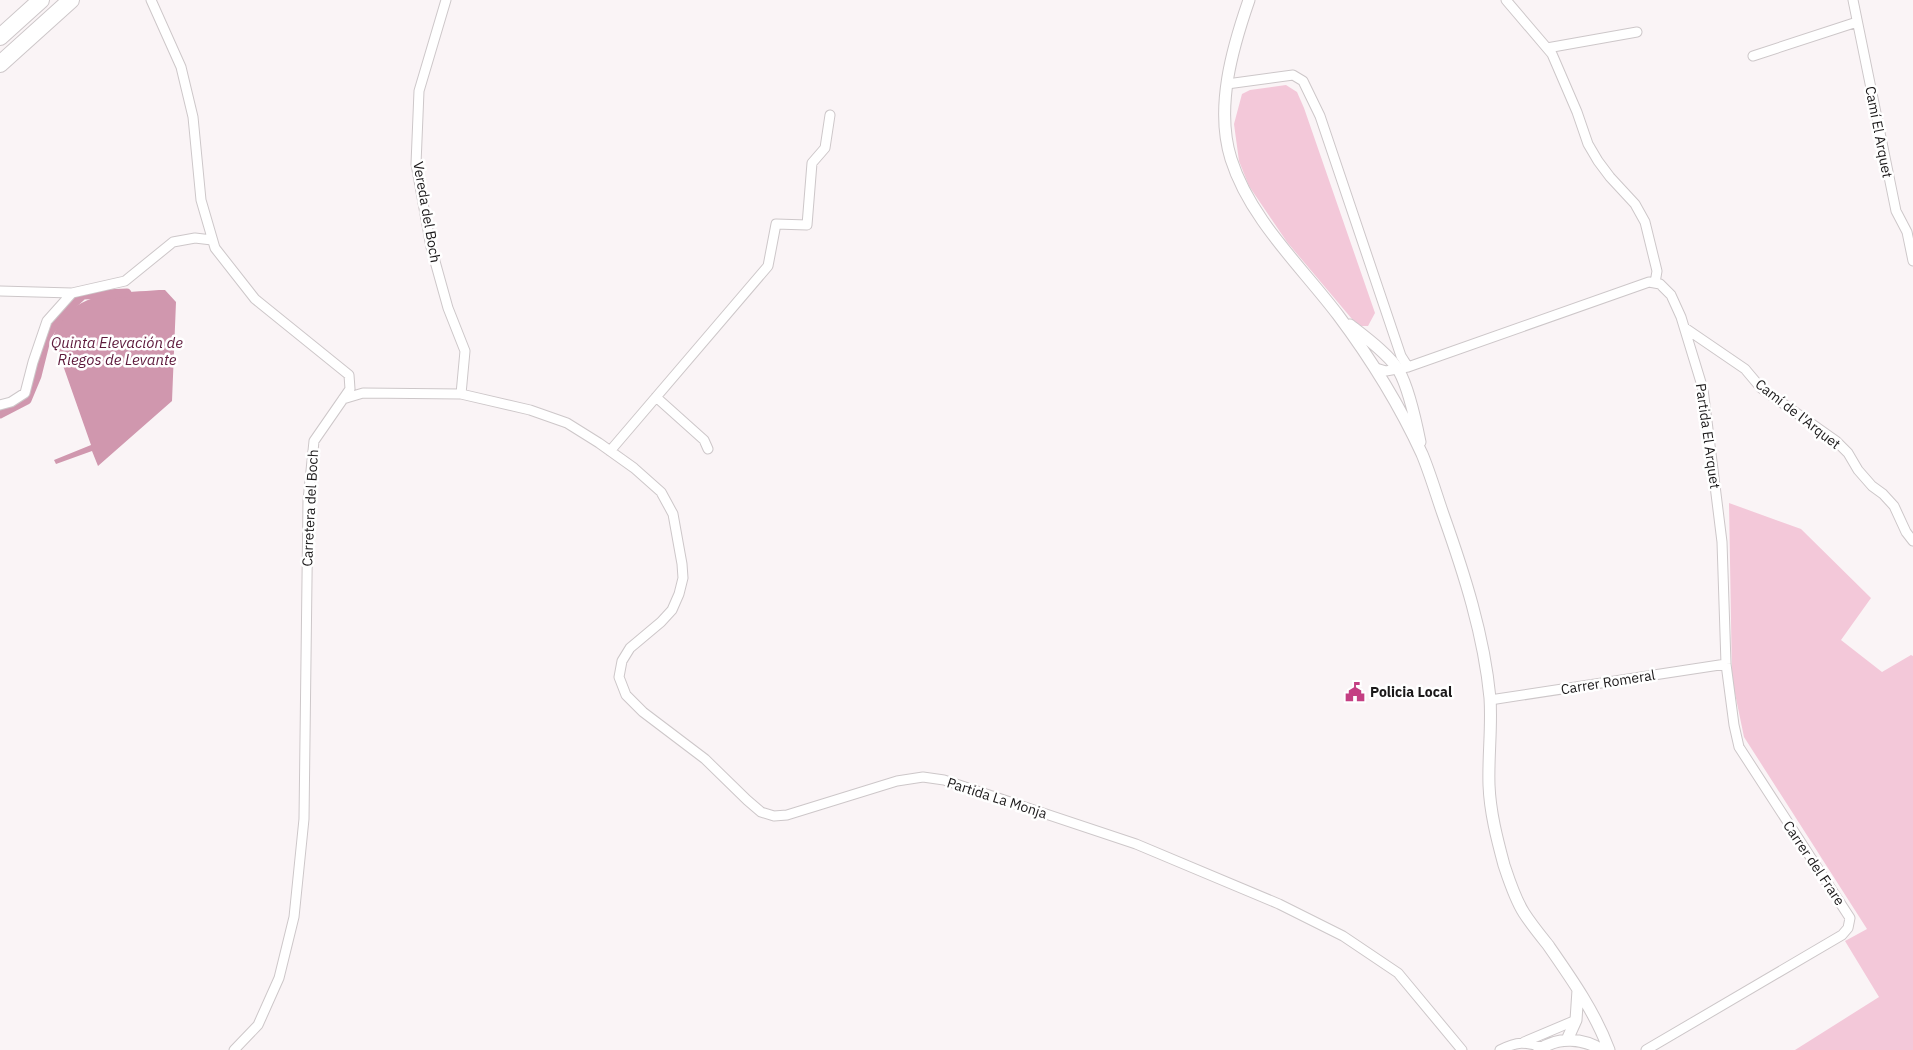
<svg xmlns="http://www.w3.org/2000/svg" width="1913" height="1050" font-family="'IBM Plex Sans',sans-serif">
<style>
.green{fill:#f3c8d9}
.water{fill:#d097ae}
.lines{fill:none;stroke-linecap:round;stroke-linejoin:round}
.canal{stroke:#d097ae;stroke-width:9}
.minor-casing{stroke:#cdc7c9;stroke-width:11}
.tertiary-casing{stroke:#cdc7c9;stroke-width:13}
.motorway-casing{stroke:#cdc7c9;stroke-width:18}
.minor{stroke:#fff;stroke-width:9}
.tertiary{stroke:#fff;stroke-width:11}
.motorway{stroke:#fff;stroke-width:16}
.labels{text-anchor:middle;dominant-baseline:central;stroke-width:5;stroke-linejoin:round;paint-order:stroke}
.street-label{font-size:14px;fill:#1b191a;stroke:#fff}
.poi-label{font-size:14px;font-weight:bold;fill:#1b191a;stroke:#fff;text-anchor:start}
.water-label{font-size:15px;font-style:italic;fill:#5d193b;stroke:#fff}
</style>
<rect width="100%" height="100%" fill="#faf4f6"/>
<!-- green -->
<path class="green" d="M1286,85L1297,92L1304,108L1375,313L1368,326H1361L1352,319L1287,242L1249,186L1239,161L1234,124L1242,94L1250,90Z
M1729,503L1801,529L1871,598L1841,640L1882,672L1911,655L1913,656V1050H1795L1879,997L1845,941L1867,929L1744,737L1732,679Z"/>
<!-- water -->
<path class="water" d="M159,290H165L176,302L172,401L98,466L92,451L56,464L54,460L91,445L53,337C55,331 58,325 62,320C84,290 125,293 159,290Z"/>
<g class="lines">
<!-- canal -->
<path class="canal" d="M0,414L27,400L37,376L47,336L62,314L83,295L127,293"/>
<defs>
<path id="minor" d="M151,0L181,67L193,117L201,200L215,248L255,299L349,375L350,389L314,441L308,500L304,819L294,917L279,978L258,1025L234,1050
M446,0L419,91L416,164L431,247L448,308L465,351L461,394
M1506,0L1552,54L1577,112L1588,144L1598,161L1610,177L1635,204L1645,222L1657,271L1655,283
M1853,0L1896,211L1907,232L1913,261
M1547,48L1637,32
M1753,56L1857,22
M1227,84L1293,75L1303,81L1320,116L1401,356L1408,367
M0,291L72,293
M1685,328L1745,369L1761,388L1836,441L1848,453L1858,470L1872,486L1883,494L1894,506L1906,532L1913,541
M1376,368L1386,371L1408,367L1649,282L1660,284L1671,295L1681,317L1703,389L1722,542L1726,664L1734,725L1739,747L1850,918L1848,928L1842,935L1646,1050
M656,397L704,440L708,449
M343,399L363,393L461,394L530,410L567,423L599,443L634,468L661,492L673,514L682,564L683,578L679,594L672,610L661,622L630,648L622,661L619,677L626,695L643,712L705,759L747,800L761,812L774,816L787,815L897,781L923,777L944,780L1136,844L1279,904L1343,936L1398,973L1462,1050
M0,405L11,402L25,393L33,362L47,321L72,293L125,281L173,242L195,238L212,240
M610,451L768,266L776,224L807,225L812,163L825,148L830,115
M1490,700L1726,664
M1524,1042L1576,1020
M1500,1050C1518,1041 1524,1042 1543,1047"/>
<path id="tertiary" d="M1249,0C1232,49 1215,108 1231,159C1250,219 1300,265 1338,315C1371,359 1399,404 1422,454C1430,473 1436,494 1443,514C1464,573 1484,635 1490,698C1492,727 1488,756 1489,785C1490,812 1497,839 1504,865C1509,880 1515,899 1524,913C1531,924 1540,935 1548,945C1571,978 1595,1012 1609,1050
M1350,325C1364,336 1391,356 1399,371C1409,389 1416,422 1420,442
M1567,1040L1576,1020L1578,990
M1539,1050C1558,1036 1583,1038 1602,1050"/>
<path id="motorway" d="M0,37L41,0
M0,64L71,0"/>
</defs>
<!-- minor casing -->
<use href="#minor" class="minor-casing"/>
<!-- tertiary casing -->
<use href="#tertiary" class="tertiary-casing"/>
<!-- motorway casing -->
<use href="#motorway" class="motorway-casing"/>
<!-- minor -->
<use href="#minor" class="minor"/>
<!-- tertiary -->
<use href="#tertiary" class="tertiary"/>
<!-- motorway -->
<use href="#motorway" class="motorway"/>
</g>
<!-- icons -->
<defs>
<symbol id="civic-bare" viewBox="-9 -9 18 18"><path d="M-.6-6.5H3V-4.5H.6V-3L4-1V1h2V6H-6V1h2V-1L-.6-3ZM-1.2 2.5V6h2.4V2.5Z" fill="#c43f83" stroke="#fff" stroke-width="2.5" paint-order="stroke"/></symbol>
</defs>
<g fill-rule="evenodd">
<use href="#civic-bare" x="1341" y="678" width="28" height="28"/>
</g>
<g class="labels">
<!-- street labels -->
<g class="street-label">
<text transform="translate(1879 132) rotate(79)">Camí El Arquet</text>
<text transform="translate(427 212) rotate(80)">Vereda del Boch</text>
<text transform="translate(1798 414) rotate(38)">Camí de l'Arquet</text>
<text transform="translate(1708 436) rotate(82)">Partida El Arquet</text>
<text transform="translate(310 508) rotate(-87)">Carretera del Boch</text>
<text transform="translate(1608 682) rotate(-9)">Carrer Romeral</text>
<text transform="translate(997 798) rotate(18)">Partida La Monja</text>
<text transform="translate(1814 863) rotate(56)">Carrer del Frare</text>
</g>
<!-- poi labels -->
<g class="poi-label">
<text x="1370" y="692">Policia Local</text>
</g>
<!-- water labels -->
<g class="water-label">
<text x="117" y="342">Quinta Elevación de<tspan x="117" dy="17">Riegos de Levante</tspan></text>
</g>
</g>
</svg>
